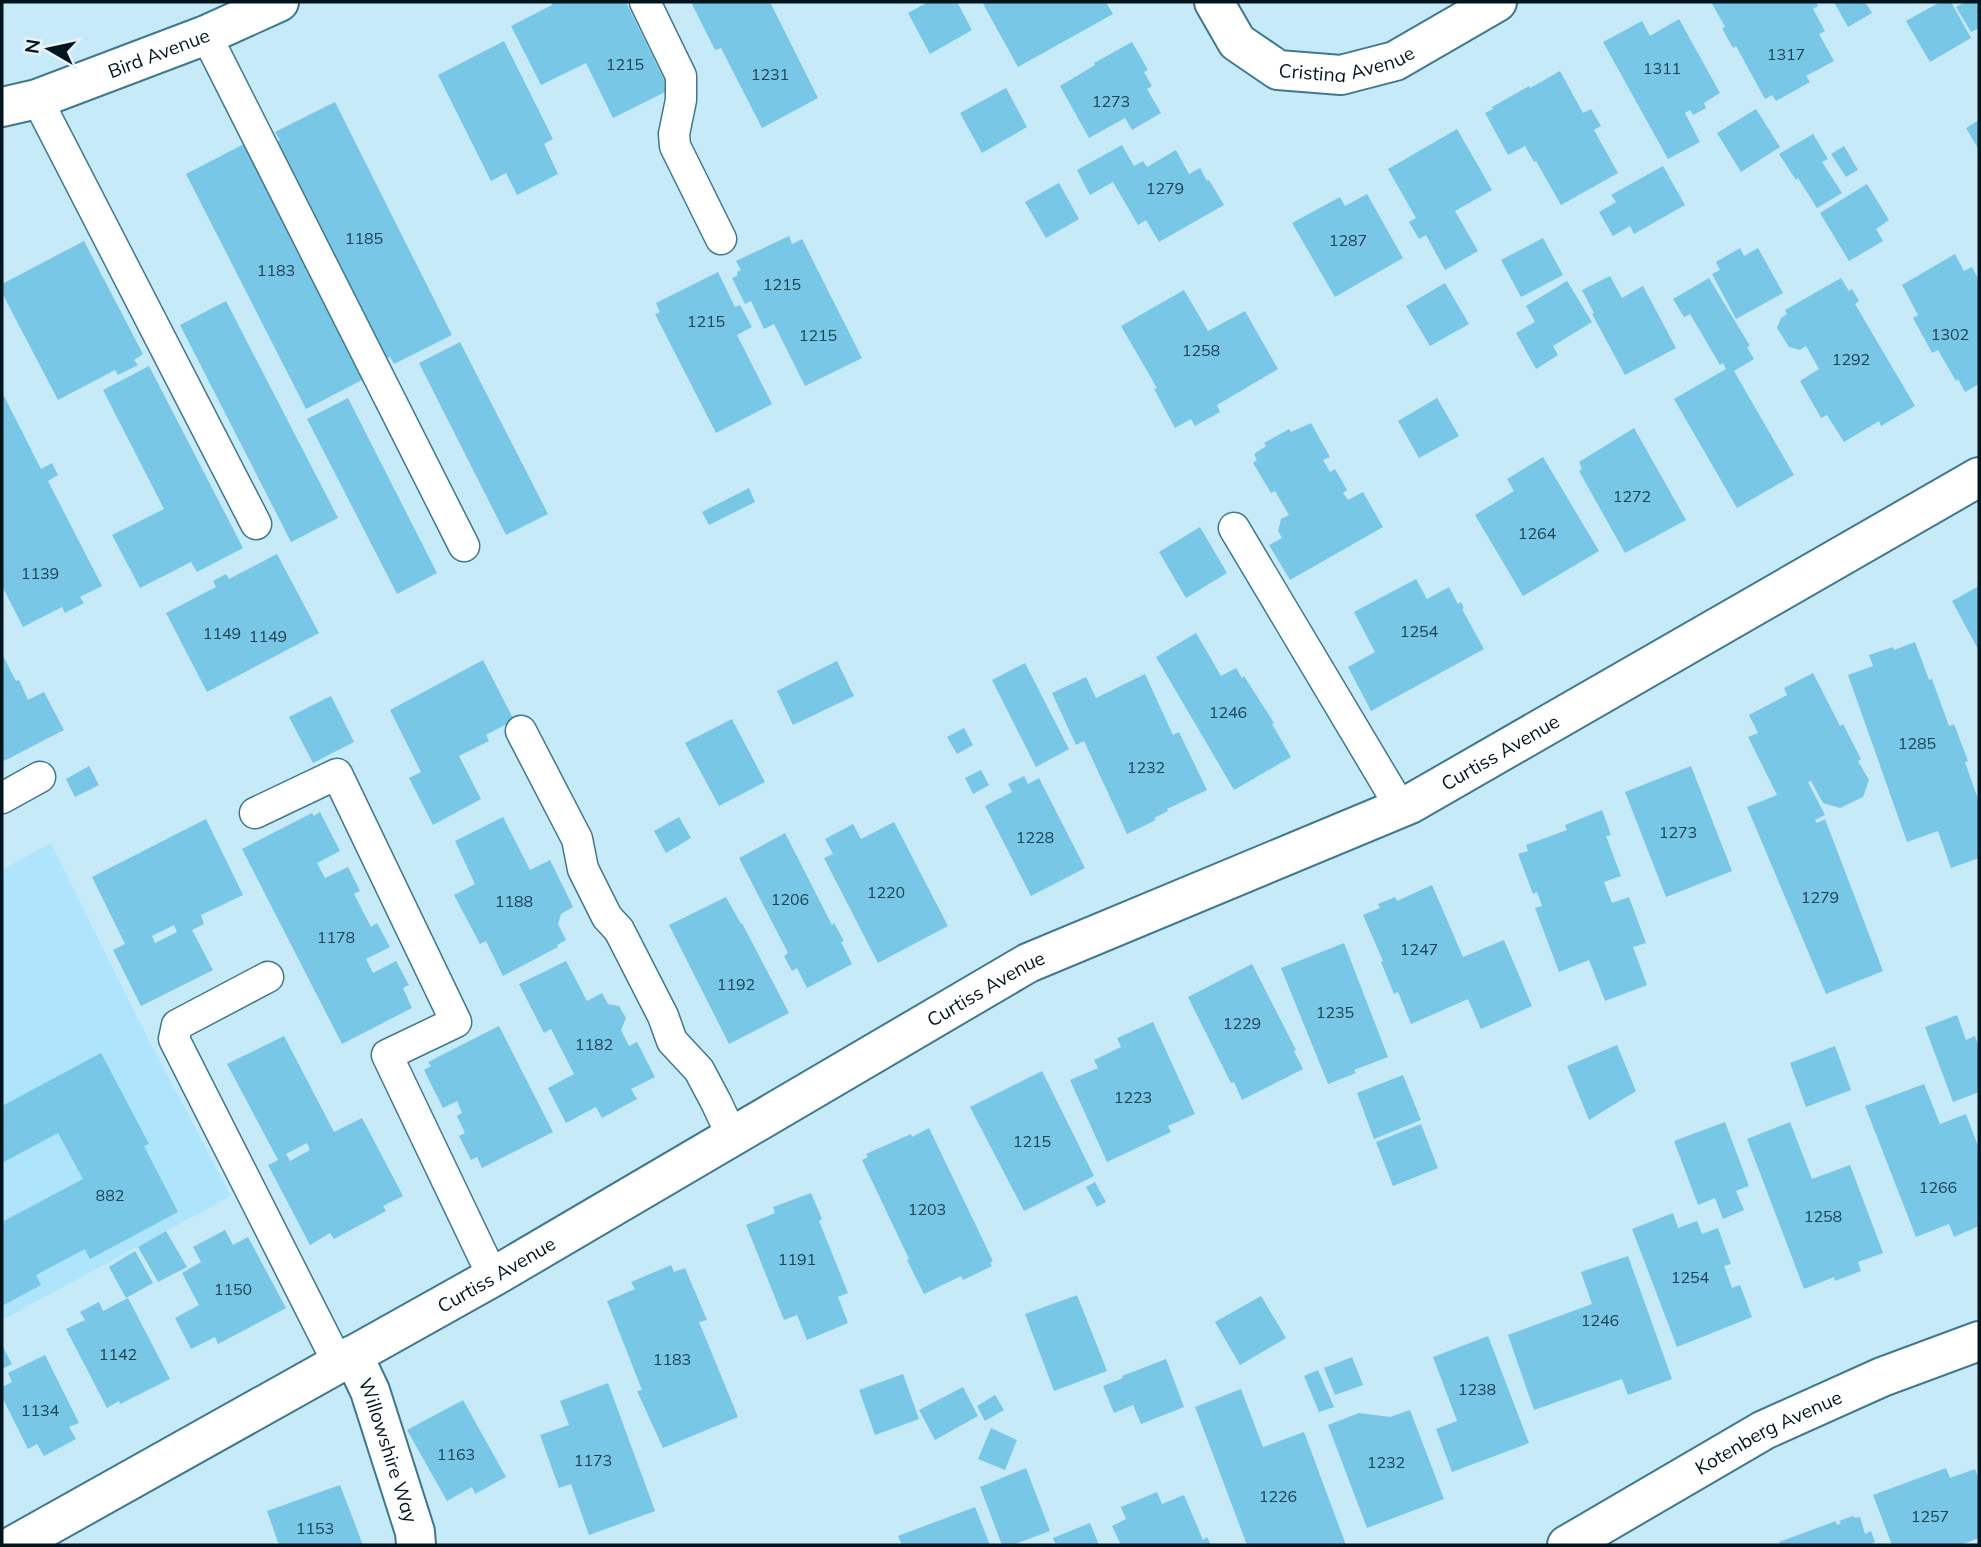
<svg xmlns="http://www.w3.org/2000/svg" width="1981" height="1547" font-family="Mulish,sans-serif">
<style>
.built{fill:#afe5fc}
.building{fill:#78c7e7;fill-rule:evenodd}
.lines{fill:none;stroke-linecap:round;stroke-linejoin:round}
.lane-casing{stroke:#3f788f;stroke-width:33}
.street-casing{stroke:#3f788f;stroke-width:42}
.secondary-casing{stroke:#3f788f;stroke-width:42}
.lane{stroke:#fff;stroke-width:30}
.street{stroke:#fff;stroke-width:38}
.secondary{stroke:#fff;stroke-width:38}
.labels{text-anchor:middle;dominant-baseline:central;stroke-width:5;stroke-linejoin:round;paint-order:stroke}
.number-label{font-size:16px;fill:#1e4250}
.street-label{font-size:19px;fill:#00151e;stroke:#e8f3f8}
</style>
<rect width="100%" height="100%" fill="#c7eaf9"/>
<!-- built -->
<path class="built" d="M51,843L139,1021L231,1196L2,1320V870Z"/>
<!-- building -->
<path class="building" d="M551,2H626L669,90L613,118L586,63L541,85L511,26L552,5Z
M691,2H770L818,98L762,128L721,48L715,50Z
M928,2H957L972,30L930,54L908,13Z
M982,2H1106L1113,14L1018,67Z
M1711,2H1816L1818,6L1813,9L1825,31L1819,34L1834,61L1806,76L1810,82L1776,101L1772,95L1765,99L1736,46L1733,48L1722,28L1725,27Z
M1834,2H1865L1872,13L1848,27Z
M1940,2H1951L1971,38L1930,62L1906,21Z
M1965,2H1979V28L1971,32L1956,7Z
M1679,19L1720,93L1704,103L1706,108L1693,115L1690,110L1685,113L1700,142L1668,159L1603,42L1642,21L1650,36Z
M504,41L553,139L544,144L558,174L517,195L506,173L491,181L438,75Z
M1132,42L1148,70L1144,72L1152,86L1147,89L1161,113L1132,130L1125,118L1089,138L1060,86L1095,65L1094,63Z
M1560,71L1583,113L1591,109L1601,126L1594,130L1618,173L1561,205L1536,161L1534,162L1525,146L1508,155L1485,113L1493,109L1492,107L1529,86L1530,88Z
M1006,88L1027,127L982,153L960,113Z
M335,102L452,335L394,364L390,357L385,358L276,142L280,140L275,132Z
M1756,109L1780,147L1741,172L1717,133Z
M1979,120V150L1966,128Z
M1457,129L1492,190L1455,211L1478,251L1445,270L1426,235L1419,239L1409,222L1416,218L1388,169Z
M1813,134L1828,159L1822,162L1842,193L1817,208L1798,178L1796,180L1779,154Z
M244,144L366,378L306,409L186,174Z
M1122,145L1134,166L1143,161L1147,167L1176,150L1189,174L1200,168L1207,181L1209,180L1224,205L1159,242L1146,220L1138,225L1113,182L1090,195L1077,170Z
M1844,146L1858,170L1846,177L1831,154Z
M1663,166L1685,205L1634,234L1630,226L1613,236L1599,212L1616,202L1611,195Z
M1059,183L1079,219L1046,238L1025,202Z
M1867,184L1889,220L1876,229L1883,241L1849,261L1820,213Z
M1367,194L1403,258L1335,297L1292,223L1340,197L1345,206Z
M789,236L792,244L802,239L862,358L805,386L774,324L764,329L751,301L745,304L732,278L738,275L737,272L741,270L736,261Z
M1543,238L1563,275L1521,297L1501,260Z
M84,241L143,354L134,360L138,365L118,375L115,370L58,400L2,293V284Z
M1740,248L1744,256L1758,248L1783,293L1736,319L1712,274L1720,270L1716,262Z
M1955,254L1964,271L1972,267L1979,280V384L1965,392L1958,379L1956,381L1938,350L1932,353L1913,318L1918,315L1902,285Z
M718,272L735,307L740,305L752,327L737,335L772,404L716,433L655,314L660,312L656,303Z
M1610,276L1622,298L1643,286L1676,348L1625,375L1592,314L1594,313L1582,290Z
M1709,278L1750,346L1747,347L1754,359L1734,371L1794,475L1737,508L1674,399L1726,369L1723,363L1720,365L1690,314L1684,317L1673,299Z
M1841,278L1849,291L1852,289L1859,301L1855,304L1915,406L1881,426L1879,421L1844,442L1827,415L1821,418L1800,381L1819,369L1806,346L1800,350L1789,347L1777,328L1781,318L1787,314L1785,310Z
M1567,281L1592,322L1553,346L1558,355L1536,369L1516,333L1535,322L1526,306Z
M1445,283L1469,324L1430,346L1406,306Z
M1184,290L1208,331L1245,311L1278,369L1217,405L1220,412L1195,426L1191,419L1175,428L1154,389L1157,388L1121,326Z
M226,301L338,518L291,542L180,325Z
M460,342L548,514L506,535L419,363Z
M149,366L243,548L197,572L191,562L140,588L112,535L164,509L103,390Z
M2,392L41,469L52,463L58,475L48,481L102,586L80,597L84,603L65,613L62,607L23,627L2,586Z
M348,398L437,573L397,594L307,419Z
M1437,398L1459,436L1419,458L1398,421Z
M1311,423L1330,457L1323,460L1330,472L1335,469L1347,490L1343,493L1348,500L1363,492L1383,527L1290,580L1269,545L1282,538L1278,531L1281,519L1289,515L1275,491L1271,493L1253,463L1257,460L1254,454L1266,446L1264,443L1289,429L1291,432Z
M1634,428L1686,520L1625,553L1579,471L1582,469L1579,462Z
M1543,457L1599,551L1523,596L1475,515L1514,491L1507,479Z
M749,488L755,502L709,525L702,512Z
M1200,527L1227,573L1186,598L1159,552Z
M277,554L319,633L207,692L166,613L216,587L213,581L226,574L229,579Z
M1416,579L1427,599L1449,587L1458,604L1461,602L1464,608L1462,609L1484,649L1371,711L1348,667L1375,652L1354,612Z
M1979,586V651L1952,601Z
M1196,633L1221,676L1236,668L1242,678L1244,676L1274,723L1272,724L1291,757L1234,790L1156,657Z
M1915,642L1929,680L1932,679L1949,726L1954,724L1968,761L1965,762L1979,802V858L1951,868L1938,831L1907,842L1848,675L1873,666L1869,655L1893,647L1894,650Z
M2,654L16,681L19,680L28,700L44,692L64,730L2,762Z
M483,660L514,720L486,735L489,741L459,756L481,799L433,825L409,778L421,772L390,710Z
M837,661L854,696L793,725L777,691Z
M1025,663L1069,749L1036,767L992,680Z
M1813,673L1840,726L1843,724L1861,759L1858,761L1869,780L1863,797L1840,808L1823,803L1811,781L1808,782L1825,815L1815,820L1817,823L1825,819L1883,971L1826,994L1747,807L1777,795L1748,737L1758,733L1749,715L1787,695L1784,688Z
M1145,674L1173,735L1179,732L1207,790L1167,809L1168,811L1154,818L1156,820L1127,834L1084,741L1076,745L1052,693L1086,677L1096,698Z
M331,696L354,742L313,763L289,717Z
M732,719L765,782L719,806L685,743Z
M964,728L973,745L957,754L947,737Z
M89,766L99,785L75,797L66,779Z
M1691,766L1732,871L1666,897L1625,792Z
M981,770L989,785L973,794L965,778Z
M1024,776L1028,784L1039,778L1085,868L1031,896L985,806L1012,792L1008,784Z
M1602,810L1611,835L1606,836L1621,876L1604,882L1612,903L1629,897L1646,943L1633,947L1647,985L1605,1001L1589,960L1559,972L1535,908L1542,906L1537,892L1533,894L1518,854L1528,851L1526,845L1567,830L1565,825Z
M320,812L340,851L317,863L325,878L348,867L360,891L354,894L371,927L377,923L390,947L366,959L373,973L396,961L409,985L403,988L412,1008L342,1044L242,849L312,813L314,816Z
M503,817L530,870L550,860L573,907L561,914L558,924L566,940L557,945L558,947L503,976L486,941L480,944L454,895L475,884L455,841Z
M679,817L691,838L666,853L654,831Z
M206,819L243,895L201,915L204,924L192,930L213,970L141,1006L113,950L125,944L92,877ZM174,925L177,932L155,943L152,936Z
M894,822L948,926L878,963L824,858L833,854L825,839L853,824L861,839Z
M785,833L832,925L834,923L844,941L841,942L852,964L807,988L797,968L792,971L784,956L788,953L739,858Z
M1432,885L1463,957L1504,940L1532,1006L1481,1029L1468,999L1411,1024L1398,992L1394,994L1381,962L1383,961L1363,915L1380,908L1378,904L1395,897L1397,901Z
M726,897L741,924L742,923L789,1013L729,1044L669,925Z
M1344,943L1388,1057L1354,1070L1356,1073L1328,1084L1281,968Z
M566,961L587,1001L602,993L608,1004L619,1006L626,1018L621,1030L629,1046L637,1042L655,1077L631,1089L637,1099L602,1118L596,1107L566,1123L548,1088L574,1074L551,1029L544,1033L519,984Z
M1252,964L1296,1050L1294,1051L1303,1069L1242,1100L1234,1082L1231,1083L1188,997Z
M1957,1015L1966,1040L1975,1036L1979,1048V1092L1953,1102L1925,1027Z
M1153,1022L1195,1114L1168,1126L1171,1132L1107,1162L1070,1080L1098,1068L1094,1060L1121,1047L1117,1038Z
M499,1026L553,1132L482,1168L477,1157L471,1160L459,1136L465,1133L457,1116L462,1113L457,1101L443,1108L424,1070L431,1066L428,1062Z
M284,1036L334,1132L362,1118L403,1196L383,1206L386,1211L334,1239L330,1233L310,1245L268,1165L278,1160L227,1064ZM307,1143L310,1150L290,1161L286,1154Z
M1617,1045L1636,1091L1589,1120L1567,1066Z
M1835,1046L1851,1090L1806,1107L1790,1063Z
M101,1053L149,1144L144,1146L178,1212L90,1259L85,1249L36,1275L41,1285L2,1306V1222L83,1179L58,1133L2,1163V1106Z
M1042,1071L1094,1176L1024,1211L970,1107Z
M1403,1075L1421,1120L1374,1139L1357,1093Z
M1924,1084L1940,1124L1966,1114L1979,1149V1226L1954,1237L1949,1224L1916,1237L1865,1106Z
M1725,1122L1749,1186L1736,1191L1744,1210L1723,1219L1715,1198L1698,1205L1674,1141Z
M1790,1122L1812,1179L1850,1165L1883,1253L1858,1262L1861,1271L1835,1281L1834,1277L1804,1289L1747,1139Z
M1421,1124L1438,1168L1393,1186L1376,1142Z
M929,1128L993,1261L990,1263L992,1266L963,1280L961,1276L924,1294L907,1260L909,1259L862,1160L868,1157L866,1154L911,1134L912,1137Z
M1095,1182L1106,1202L1097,1207L1086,1187Z
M811,1193L822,1219L819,1221L848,1293L838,1297L848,1323L807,1340L797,1315L784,1320L746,1225L775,1213L773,1207Z
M1673,1213L1678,1228L1697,1221L1702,1234L1718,1228L1731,1264L1724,1266L1732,1288L1740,1285L1752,1317L1677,1347L1632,1229Z
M225,1230L233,1245L248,1237L286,1308L218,1344L215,1337L191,1349L175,1318L199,1305L182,1273L201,1262L193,1247Z
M166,1231L187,1267L158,1282L138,1247Z
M135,1251L153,1283L126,1298L109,1267Z
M1628,1256L1672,1379L1628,1395L1622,1379L1534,1410L1508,1335L1592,1304L1581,1272Z
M671,1265L674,1272L685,1268L707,1320L699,1322L738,1417L663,1448L637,1391L642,1390L607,1301L635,1289L631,1282Z
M1077,1295L1107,1371L1054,1391L1025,1314Z
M1261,1296L1286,1338L1240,1365L1215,1322Z
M128,1298L170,1379L120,1404L119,1401L107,1408L66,1329L85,1320L80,1312L99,1302L103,1311Z
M1488,1336L1529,1443L1452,1472L1436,1429L1457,1421L1433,1357Z
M2,1345L12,1364L2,1369Z
M45,1355L79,1423L69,1427L76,1439L44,1456L37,1444L28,1449L2,1397V1387L12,1382L8,1373Z
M1352,1357L1363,1385L1335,1395L1324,1368Z
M1166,1359L1184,1407L1141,1424L1133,1405L1114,1413L1103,1386L1123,1378L1122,1376Z
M1318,1370L1334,1407L1319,1412L1304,1376Z
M903,1374L919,1419L875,1435L859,1390Z
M608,1383L655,1511L589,1535L571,1484L559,1488L540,1435L569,1425L560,1401Z
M963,1387L978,1416L935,1440L919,1410Z
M1241,1389L1263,1447L1304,1432L1346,1545H1247L1195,1407Z
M995,1395L1004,1410L985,1421L977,1406Z
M463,1400L506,1477L475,1494L472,1487L447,1501L407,1430Z
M1410,1410L1444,1499L1367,1528L1328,1425L1359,1413L1390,1417Z
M991,1428L1017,1440L1005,1470L978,1459Z
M1026,1468L1050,1531L1013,1545H1002L980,1487Z
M1946,1468L1950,1478L1975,1469L1979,1480V1538L1960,1545H1892L1873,1495Z
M340,1485L363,1545H279L267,1511Z
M1157,1492L1162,1504L1184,1495L1203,1540L1207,1537L1211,1545H1121L1112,1526L1126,1519L1121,1507Z
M975,1507L990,1545H902L898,1536Z
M1853,1516L1855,1518L1860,1517L1865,1534L1871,1531L1875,1542L1871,1544V1545H1780L1779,1542L1836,1521L1837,1525L1841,1523L1839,1521Z
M1090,1523L1099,1545H1056L1053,1538Z"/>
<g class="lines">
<defs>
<path id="lane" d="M645,2L681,76V100L674,134L675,146L721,239
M206,35L464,546
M37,99L256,524
M1234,528L1401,808
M521,731L577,839L583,869L607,917L619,930L663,1016L672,1041L699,1070L716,1102L732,1136
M2,798L40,777
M255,813L337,774L456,1022L387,1055L493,1277
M268,977L177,1025L174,1039L338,1363"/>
<g id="street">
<path id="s1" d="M1214,2L1237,42L1278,70L1341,75L1395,61L1497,2"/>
<path id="s2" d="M353,1355L370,1391L415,1532L416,1545"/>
<path id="s3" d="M14,1545L493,1277L1028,963L1410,804L1979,477"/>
<path id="s4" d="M1567,1545L1764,1430L1882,1377L1979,1341"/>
</g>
<g id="secondary">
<path id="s5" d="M2,107L37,99L206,35L279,2"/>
</g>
</defs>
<!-- lane casing -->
<use href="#lane" class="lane-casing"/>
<!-- street casing -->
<use href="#street" class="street-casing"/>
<!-- secondary casing -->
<use href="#secondary" class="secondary-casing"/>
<!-- lane -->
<use href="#lane" class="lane"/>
<!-- street -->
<use href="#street" class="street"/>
<!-- secondary -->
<use href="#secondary" class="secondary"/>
</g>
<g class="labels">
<!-- number labels -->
<g class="number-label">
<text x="1786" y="54">1317</text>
<text x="625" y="64">1215</text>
<text x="1662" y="68">1311</text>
<text x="770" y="74">1231</text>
<text x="1111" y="101">1273</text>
<text x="1165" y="188">1279</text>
<text x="364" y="238">1185</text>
<text x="1348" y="240">1287</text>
<text x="276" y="270">1183</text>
<text x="782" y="284">1215</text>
<text x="706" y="321">1215</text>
<text x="1950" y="334">1302</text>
<text x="818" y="335">1215</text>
<text x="1201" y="350">1258</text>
<text x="1851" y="359">1292</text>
<text x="1632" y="496">1272</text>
<text x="1537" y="533">1264</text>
<text x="40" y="573">1139</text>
<text x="1419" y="631">1254</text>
<text x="222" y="633">1149</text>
<text x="268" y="636">1149</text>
<text x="1228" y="712">1246</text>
<text x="1917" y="743">1285</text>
<text x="1146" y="767">1232</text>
<text x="1678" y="832">1273</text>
<text x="1035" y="837">1228</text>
<text x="886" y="892">1220</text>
<text x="1820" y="897">1279</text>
<text x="790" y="899">1206</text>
<text x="514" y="901">1188</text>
<text x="336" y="937">1178</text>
<text x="1419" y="949">1247</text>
<text x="736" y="984">1192</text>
<text x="1335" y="1012">1235</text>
<text x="1242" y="1023">1229</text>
<text x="594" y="1044">1182</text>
<text x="1133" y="1097">1223</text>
<text x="1032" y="1141">1215</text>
<text x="1938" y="1187">1266</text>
<text x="110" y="1195">882</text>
<text x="927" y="1209">1203</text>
<text x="1823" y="1216">1258</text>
<text x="797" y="1259">1191</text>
<text x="1690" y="1277">1254</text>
<text x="233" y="1289">1150</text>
<text x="1600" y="1320">1246</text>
<text x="118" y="1354">1142</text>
<text x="672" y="1359">1183</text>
<text x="1477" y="1389">1238</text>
<text x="40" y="1410">1134</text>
<text x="456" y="1454">1163</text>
<text x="593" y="1460">1173</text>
<text x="1386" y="1462">1232</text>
<text x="1278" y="1496">1226</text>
<text x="1930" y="1516">1257</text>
<text x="315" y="1528">1153</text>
</g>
<!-- street labels -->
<g class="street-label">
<text stroke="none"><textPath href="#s5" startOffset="166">Bird Avenue</textPath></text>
<text stroke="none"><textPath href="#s1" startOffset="166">Cristina Avenue</textPath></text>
<text stroke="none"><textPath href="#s3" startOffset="1687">Curtiss Avenue</textPath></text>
<text stroke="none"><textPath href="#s3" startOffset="1120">Curtiss Avenue</textPath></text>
<text stroke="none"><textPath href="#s3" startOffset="553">Curtiss Avenue</textPath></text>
<text stroke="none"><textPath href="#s4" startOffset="231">Kotenberg Avenue</textPath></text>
<text stroke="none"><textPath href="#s2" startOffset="102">Willowshire Way</textPath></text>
</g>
</g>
<!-- border -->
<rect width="1981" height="1547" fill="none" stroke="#00151e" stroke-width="7"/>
<!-- north arrow -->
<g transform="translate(49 49) rotate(279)" stroke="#e8f3f8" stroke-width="5" paint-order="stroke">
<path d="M0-5L12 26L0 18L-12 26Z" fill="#00151e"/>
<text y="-10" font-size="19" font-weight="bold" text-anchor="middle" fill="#00151e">N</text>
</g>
</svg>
